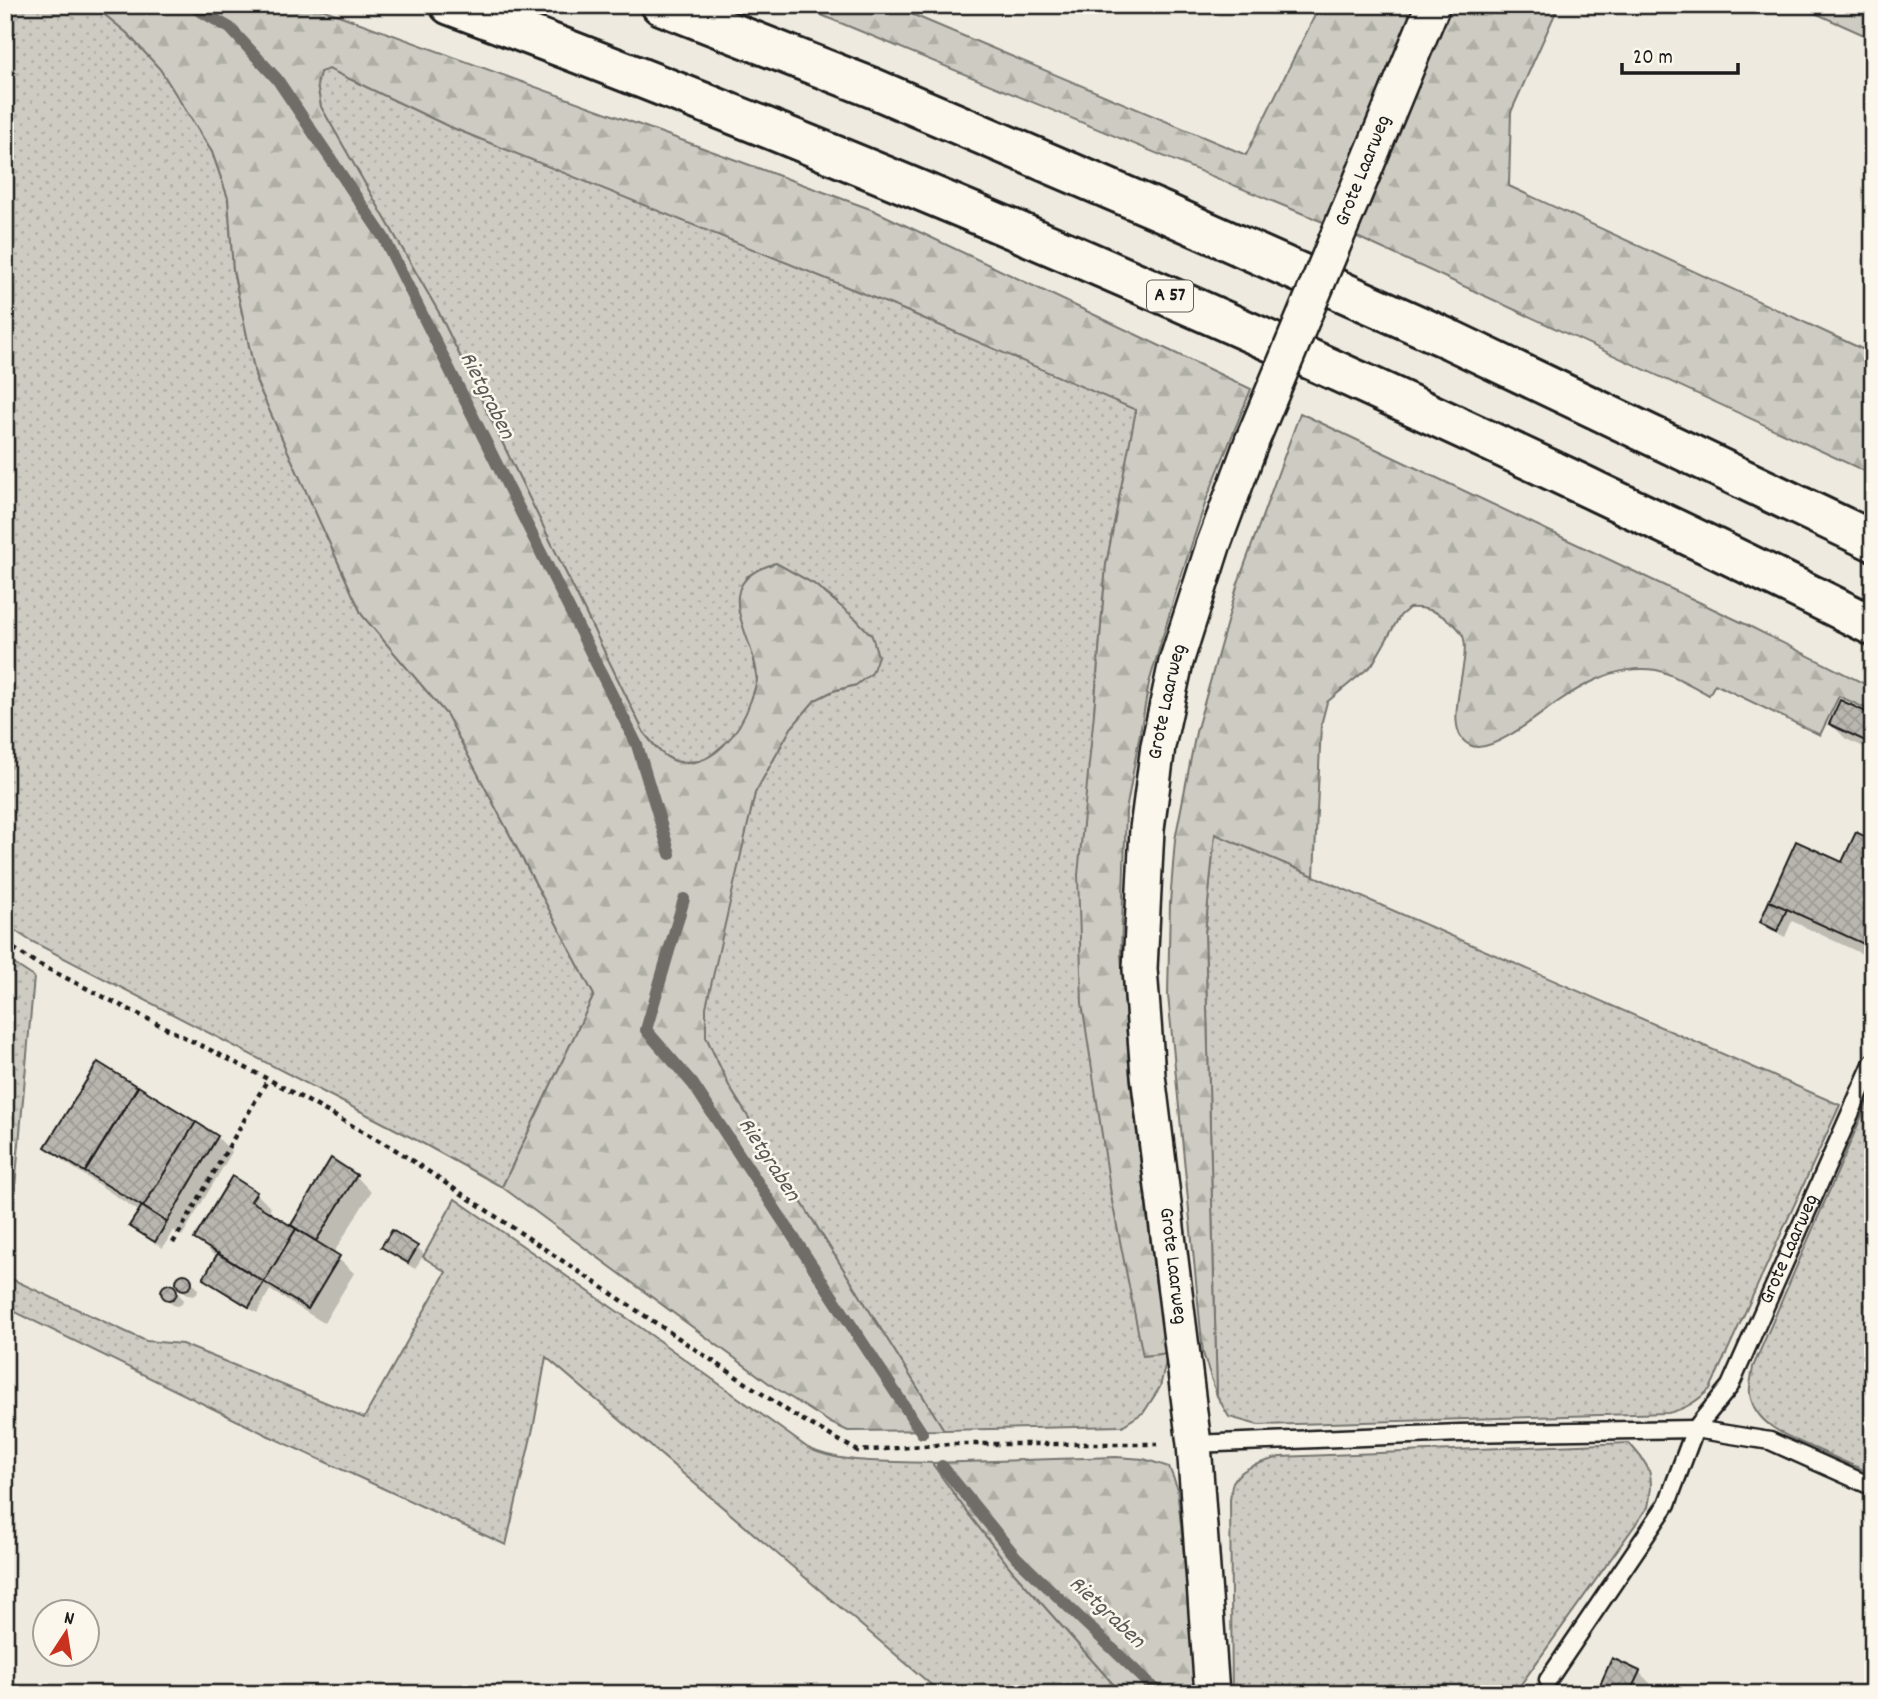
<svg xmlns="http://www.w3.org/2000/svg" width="1878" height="1699" font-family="Dekko,sans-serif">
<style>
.grass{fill:url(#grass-dots);stroke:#75746f;stroke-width:2}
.forest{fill:url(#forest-firs);stroke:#75746f;stroke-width:2}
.shadow{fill:#0003}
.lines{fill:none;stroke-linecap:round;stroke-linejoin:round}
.stream{stroke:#6f6d69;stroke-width:12}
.building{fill:url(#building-cross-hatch);stroke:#1c1c1c;stroke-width:2}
.lane-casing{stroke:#1c1c1c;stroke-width:21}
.street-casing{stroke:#1c1c1c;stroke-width:38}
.highway-casing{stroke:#1c1c1c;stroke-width:44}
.path{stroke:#1c1c1c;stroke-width:4.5;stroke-dasharray:5 5;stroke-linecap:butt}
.lane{stroke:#fbf7ec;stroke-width:16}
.street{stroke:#fbf7ec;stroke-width:33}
.highway{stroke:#fbf7ec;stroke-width:38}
.street-bridge-casing{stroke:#1c1c1c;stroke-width:38;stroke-linecap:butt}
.street-bridge{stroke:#fbf7ec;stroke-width:33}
.labels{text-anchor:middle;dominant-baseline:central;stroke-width:5;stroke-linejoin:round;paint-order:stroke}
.shield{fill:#fbf7ec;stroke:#5f5e5a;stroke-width:2}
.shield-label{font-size:19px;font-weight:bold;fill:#1c1c1c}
.street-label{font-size:21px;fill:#1c1c1c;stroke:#fbf7ec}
.water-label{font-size:23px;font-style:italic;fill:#5a5956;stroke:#fbf7ec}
</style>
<defs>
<pattern id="grass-dots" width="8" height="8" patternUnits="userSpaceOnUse" patternTransform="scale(1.75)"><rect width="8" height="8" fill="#ceccc2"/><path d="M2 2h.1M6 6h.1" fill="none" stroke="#b0afa6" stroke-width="1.8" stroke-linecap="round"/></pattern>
<pattern id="forest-firs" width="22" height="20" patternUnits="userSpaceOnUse" patternTransform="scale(1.75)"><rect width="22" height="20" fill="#ceccc2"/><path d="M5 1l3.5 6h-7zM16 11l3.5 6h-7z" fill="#b0afa6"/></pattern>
<pattern id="building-cross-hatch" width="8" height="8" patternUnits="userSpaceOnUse" patternTransform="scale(1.75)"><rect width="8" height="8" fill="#b9b6af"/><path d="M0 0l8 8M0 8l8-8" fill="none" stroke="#9e9c96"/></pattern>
</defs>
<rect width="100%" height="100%" fill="#eeeadf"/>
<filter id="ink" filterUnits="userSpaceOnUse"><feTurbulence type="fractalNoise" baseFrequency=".0143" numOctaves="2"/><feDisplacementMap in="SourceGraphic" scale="14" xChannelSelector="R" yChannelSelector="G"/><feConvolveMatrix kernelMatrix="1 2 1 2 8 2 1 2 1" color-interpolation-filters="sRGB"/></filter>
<g filter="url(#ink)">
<!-- grass -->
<path class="grass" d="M5,5H93L127,33L160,69L212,152L228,198L233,270L257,383L362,615L447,715L594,995L502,1187L422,1143L29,940L5,924Z
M329,69L448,126L909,312L1137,410L1106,565L1094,713L1143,1356L1168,1353L1160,1387L1144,1412L1122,1426L944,1430L730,1088L706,1037V1006L708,990L755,793L791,728L815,700L833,691L856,685L837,602L814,584L776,563L763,568L746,577L740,614L752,648L757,681L746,717L734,736L704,761L677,762L663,755L644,733L438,311L321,107L317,85L320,71Z
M1215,833L1840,1105L1710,1389C1697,1401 1686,1409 1668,1413L1258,1425L1229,1417L1217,1396L1205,933Z
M5,958L34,977L7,1277L146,1341L182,1344L364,1418L446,1272L423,1257L455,1199L637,1325L808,1448C842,1465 894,1461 932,1463L967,1512L1012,1570L1122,1694H942L546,1357L534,1424L506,1545L269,1436L5,1307Z
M1873,1090V1474C1856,1467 1840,1460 1823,1452C1797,1440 1755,1428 1750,1394C1749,1385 1752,1376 1753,1367Z
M1629,1443C1651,1468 1655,1474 1648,1507L1514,1694H1232L1230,1500C1231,1495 1231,1487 1233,1482C1242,1466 1265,1462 1280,1457Z"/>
<!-- forest -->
<path class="forest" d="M93,5H311L873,210L1251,389L1207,498L1176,592L1149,683L1126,811L1121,953L1130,1079L1156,1286L1168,1353L1143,1356L1112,1201L1082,1003L1078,875L1094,713L1106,565L1136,410L909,312L448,126L329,69L320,72L317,85L321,107L438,311L644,733C653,744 661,756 675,761C712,772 741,730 751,700C753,694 757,686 757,679C757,653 735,619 738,596C740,576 760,568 776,563L814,584L856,619L872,636L878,656L872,673L856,685L833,691L815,700L791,728L755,793L706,1007V1037L730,1088L944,1430L848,1431L831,1423L774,1387L502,1187L594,995L447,715L362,615L257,383L233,270L228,198L212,152L160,69L127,33Z
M797,5H890L1246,155L1320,5H1559L1511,112L1509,186L1873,354V475L1340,229Z
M1797,5H1873V39Z
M1300,413L1743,623L1873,688V712L1839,696L1820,735L1715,684L1709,695C1696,688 1669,672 1656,670C1637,667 1615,671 1598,679C1584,685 1569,694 1556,703C1540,714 1492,754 1472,746C1437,733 1473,662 1463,636C1460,629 1454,624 1448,620C1436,611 1425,607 1409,608L1400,616L1372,665L1327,702L1321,725L1314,876L1215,834L1205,933L1217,1396L1203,1353L1168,995L1170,903L1175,840L1196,732L1238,583Z
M1116,1457L1144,1459L1169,1467L1177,1487L1195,1661V1694H1122L1012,1570L967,1512L932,1463Z"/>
<!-- shadow -->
<path class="shadow" d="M1873,717V751L1846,739L1831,724Z
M1873,832V959L1792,921L1785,937L1769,929L1762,922L1843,865L1869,840Z
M217,1137L232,1152L182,1236L173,1230L163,1248L139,1233L132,1226L140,1212L63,1161L48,1146Z
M332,1161L356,1176L371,1192L333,1254L354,1273L324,1323L270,1290L257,1313L212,1285L205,1278L217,1258L196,1239L256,1193L271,1208L268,1213L291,1228Z
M383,1247H417L424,1254L415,1269L390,1254Z
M182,1276L187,1277L195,1285L198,1289L197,1294L193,1296L188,1295L180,1288L177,1283L178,1279Z
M167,1285L172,1287L183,1299L182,1304L178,1306L173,1305L162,1293L164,1288Z
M1639,1672L1654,1687L1651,1694H1598Z"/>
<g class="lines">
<!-- stream -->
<path class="stream" d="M190,5L230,28L277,79L384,238L637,745L670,854
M684,899L646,1030L693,1084L922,1433
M942,1466L1016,1557L1160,1694"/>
</g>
<!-- building -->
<path class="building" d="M1840,700L1873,715V747L1871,746L1872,744L1829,724Z
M1873,827V924L1864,944L1769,901L1796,841L1842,862L1856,832L1868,838Z
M1769,901L1787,909L1777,931L1760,922Z
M98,1062L138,1087L85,1172L45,1147Z
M138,1086L196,1122L143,1207L85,1172Z
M196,1122L218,1136L167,1222L143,1207Z
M331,1158L357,1175L316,1241L291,1225Z
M232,1176L257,1192L251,1201L296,1229L264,1282L194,1239Z
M142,1206L167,1222L155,1242L129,1226Z
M296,1229L340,1256L308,1309L264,1282Z
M392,1230L418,1246L408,1263L381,1247Z
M218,1253L264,1282L249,1307L203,1279Z
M176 1282a8 8 0 1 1 16 0a8 8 0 1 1-16 0Z
M161 1292a8 8 0 1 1 16 0a8 8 0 1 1-16 0Z
M1612,1658L1640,1671L1629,1694H1596Z"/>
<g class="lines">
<defs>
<g id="lane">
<path d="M1194,1444L1460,1433L1695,1429L1770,1441L1873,1487"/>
<path id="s1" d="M1548,1680L1667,1504L1695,1429L1730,1386L1873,1062"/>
</g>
<g id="street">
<path d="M1362,177L1433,5"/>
<path id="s2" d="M1212,1694L1194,1444L1148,1075L1140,969L1147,829L1158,746L1176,662L1213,546L1252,441"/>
</g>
<path id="highway" d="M450,5C828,146 1199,304 1564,476C1667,525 1771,574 1873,626
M661,5L873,88L1163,212L1451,340L1873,541"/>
</defs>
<!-- lane casing -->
<use href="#lane" class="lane-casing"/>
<!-- street casing -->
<use href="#street" class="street-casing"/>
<!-- highway casing -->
<use href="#highway" class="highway-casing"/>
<!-- path -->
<path class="path" d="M5,943L36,963L268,1079L396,1150L794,1415L858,1451L949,1444H1158
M173,1243L268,1079"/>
<!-- lane -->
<use href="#lane" class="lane"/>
<!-- street -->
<use href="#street" class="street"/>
<!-- highway -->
<use href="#highway" class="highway"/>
<defs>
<path id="street-bridge" d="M1252,441L1362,177"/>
</defs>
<!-- street-bridge casing -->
<use href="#street-bridge" class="street-bridge-casing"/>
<!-- street-bridge -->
<use href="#street-bridge" class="street-bridge"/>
</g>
</g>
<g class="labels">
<!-- shield labels -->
<rect class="shield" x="1147" y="280.5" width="46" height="31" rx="5"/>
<g class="shield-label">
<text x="1170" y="296">A 57</text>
</g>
<!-- street labels -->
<g class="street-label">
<text transform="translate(1364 171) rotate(-68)">Grote Laarweg</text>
<text stroke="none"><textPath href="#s2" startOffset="998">Grote Laarweg</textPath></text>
<text stroke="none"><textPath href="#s1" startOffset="497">Grote Laarweg</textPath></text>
<text transform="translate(1172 1266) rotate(83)">Grote Laarweg</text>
</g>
<!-- water labels -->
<g class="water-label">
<text transform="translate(486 396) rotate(63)">Rietgraben</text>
<text transform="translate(768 1160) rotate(57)">Rietgraben</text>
<text transform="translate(1106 1613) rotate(43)">Rietgraben</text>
</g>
</g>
<!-- margin -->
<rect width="1878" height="1699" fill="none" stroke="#fbf7ec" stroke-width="28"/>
<rect x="14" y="14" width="1850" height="1671" fill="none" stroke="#1c1c1c" stroke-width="2.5" filter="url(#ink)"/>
<!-- north arrow -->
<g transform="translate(66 1633) rotate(12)"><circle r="33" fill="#fbf7ec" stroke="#a29f99" stroke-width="2"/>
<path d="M0-5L12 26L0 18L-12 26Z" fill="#c8321e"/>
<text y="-10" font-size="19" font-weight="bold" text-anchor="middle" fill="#1c1c1c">N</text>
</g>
<!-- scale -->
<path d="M1622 63v10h116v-10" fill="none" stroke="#1c1c1c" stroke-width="3.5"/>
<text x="1633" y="63" font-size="21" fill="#1c1c1c" stroke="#fbf7ec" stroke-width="5" paint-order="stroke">20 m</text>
</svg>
